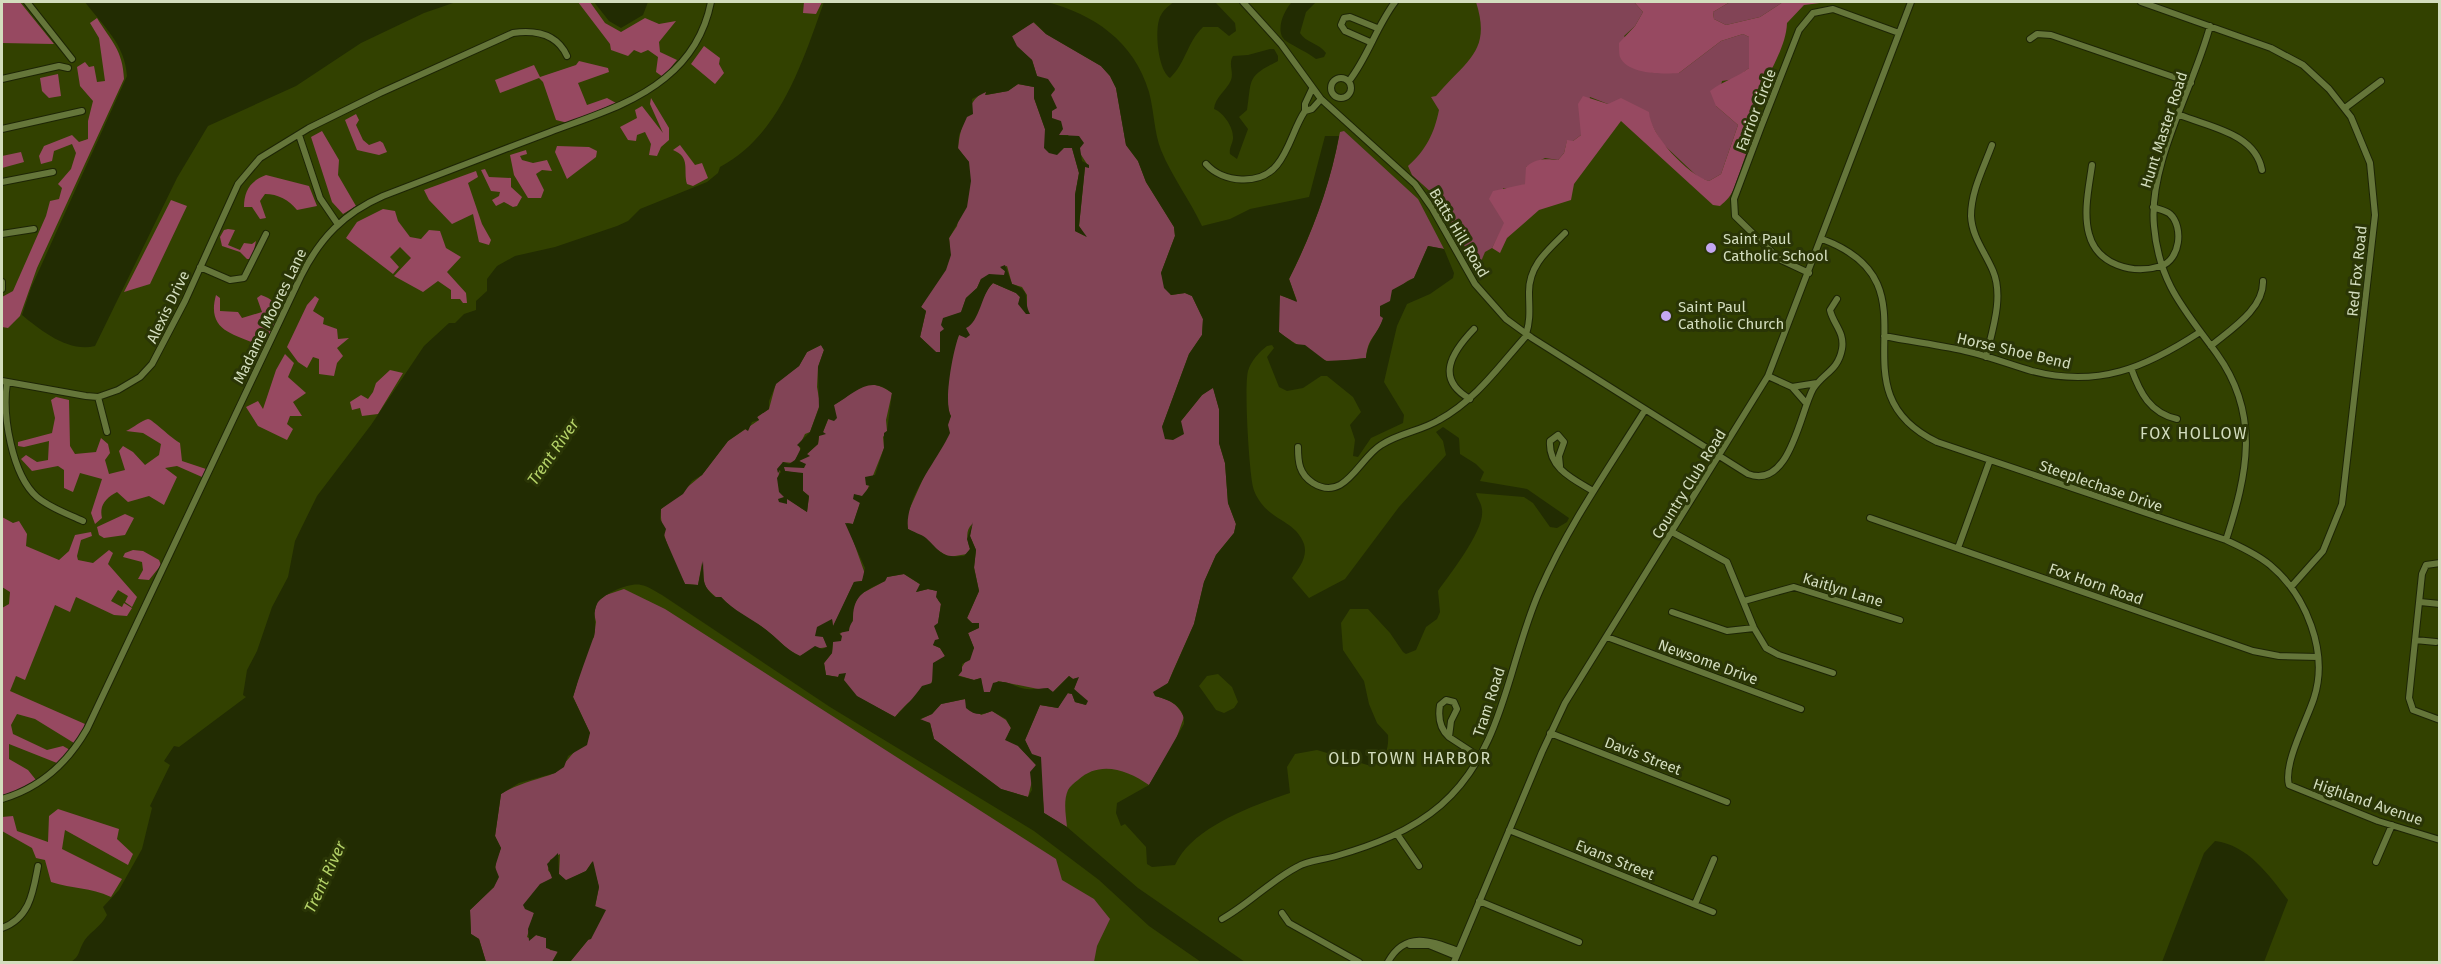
<svg xmlns="http://www.w3.org/2000/svg" width="2441" height="964" font-family="'Fira Sans',sans-serif">
<style>
.green{fill:#824456}
.forest{fill:#974961}
.water{fill:#222c02;fill-rule:evenodd}
.lines{fill:none;stroke-linecap:round;stroke-linejoin:round}
.minor-casing{stroke:#1d2505;stroke-width:8}
.minor{stroke:#65763a;stroke-width:6}
.poi-dot{fill:#c4a7f1;stroke:#2a3506;stroke-width:2}
.labels{text-anchor:middle;dominant-baseline:central;stroke-width:6;stroke-linejoin:round;paint-order:stroke}
.street-label{font-size:15px;fill:#d3ddbe;stroke:#2a3506}
.poi-label{font-size:15px;fill:#d3ddbe;stroke:#2a3506;text-anchor:start}
.neighbourhood-label{font-size:16px;letter-spacing:1.5px;fill:#d3ddbe;stroke:#2a3506}
.water-label{font-size:16px;font-style:italic;fill:#b4d267;stroke:#2a3506}
</style>
<rect width="100%" height="100%" fill="#324100"/>
<!-- green -->
<path class="green" d="M1476,2H1634L1643,12L1635,26L1624,36L1650,72L1679,73L1721,41L1743,34L1749,37V68L1735,79L1722,81L1716,106L1738,125L1721,174L1709,181L1699,178L1662,143L1649,120L1590,97L1581,125V135L1573,141H1567L1564,153L1558,160L1545,158L1526,167V184L1515,188H1503L1505,223L1492,248L1485,252L1477,271L1473,256L1455,235L1432,193L1412,175L1408,166C1426,150 1434,134 1439,110L1431,97L1436,96C1466,60 1492,52 1476,2Z
M1730,2H1783L1760,17L1726,25L1714,19L1713,12Z
M1033,22L1046,34L1101,66L1110,76L1116,88L1126,145L1138,161L1146,182L1174,227L1175,236L1161,273L1171,295L1185,293L1192,296L1203,319L1202,335L1189,354L1162,427L1181,421L1202,395L1213,387L1219,409V443L1225,463L1228,503L1236,524L1234,533L1216,555L1204,582L1194,624L1173,671L1168,683L1155,696C1170,700 1177,703 1184,717L1175,742L1149,785C1127,770 1100,760 1078,780C1074,783 1070,786 1068,790C1063,801 1066,816 1067,827L1044,813L1041,776L1025,740L1040,705L1058,708L1067,693L1072,694L1075,702L1086,705L1074,689L1078,678L1073,679L1069,676L1053,692L998,681L990,692H983L981,678L974,680L957,675L974,648L968,633L978,628L979,623H972L967,618L979,591L974,567L976,550L970,536L972,524C965,531 967,540 970,549L967,554L949,557C934,549 924,537 908,529L906,517L951,416C943,404 951,349 959,335C964,327 972,325 976,315C981,304 984,292 993,283L1016,293L1020,297L1019,304L1024,309L1027,307V295L1022,287L1012,284L1007,266L1001,268L1005,271V275L981,279L977,288L966,298L961,313L947,318L940,352H936L920,337L926,311L921,307C935,280 953,271 949,238L957,226L969,162L958,149C959,132 969,95 987,91L986,95L1008,91L1018,84L1034,87V98L1045,129V148H1072L1079,173L1075,195V231L1085,236L1079,226L1085,167H1089L1068,135H1059L1052,119L1050,95L1055,90L1037,76L1032,60L1017,47L1011,37Z
M1344,131L1418,199L1444,249L1428,246L1414,278C1394,285 1389,307 1381,324C1375,338 1368,337 1366,358C1353,359 1342,362 1328,361C1322,361 1286,338 1279,332V295L1297,301L1289,279C1313,232 1330,184 1340,132Z
M821,345L824,350L818,367L817,387L820,404L810,432L805,434L799,446L801,451L793,463L783,462C770,491 785,496 807,512L809,496L803,491L797,473L785,471L783,466L803,463L799,461L818,444L819,436L823,432L834,405C856,392 866,374 892,393L886,420L887,431L883,437L884,448L866,493L862,497L858,495L860,503L853,524L847,523L865,574L862,581L854,582L833,627L832,619L823,637L828,647L814,649L800,656C783,648 774,634 759,625C744,616 732,609 721,597H716C699,583 706,582 702,563L698,585L685,584C675,564 659,532 661,509L702,475L728,441L759,420L757,417L769,409L776,383L799,366L807,352Z
M904,574L921,585L916,592L928,589L937,591L938,600L941,604L938,623L939,639L933,645L940,648L945,656C941,662 932,682 930,685C917,696 906,703 895,717L856,696L843,680L845,674L838,677L826,675L824,663L832,653L833,641L853,621L852,610L859,595L885,581L887,577Z
M624,589L665,609L1056,859L1062,880L1094,899L1110,919L1097,946L1094,962H570L588,940L595,907L599,887L592,862L586,871L566,881L559,874L560,854L550,860L548,870L553,877L532,910L534,913L527,937L531,939L536,935L546,938L550,950L558,951L552,962H486L479,939L471,934L470,910L494,887L496,861L501,848L495,836L501,794C519,783 537,780 555,773C559,771 584,740 590,733L573,697L588,645L594,637L596,622L594,613L597,602L606,595Z
M965,699L981,715L992,711L1006,720L1011,728L1008,735L1036,765L1028,797L1001,789L934,739L930,723L919,720L932,714L941,704Z"/>
<!-- forest -->
<path class="forest" d="M2,2H20L54,44L2,43Z
M578,2H590L605,23L621,32L645,18L659,24L676,21L659,42L660,52L677,60L663,77L656,72L658,57L648,50L641,53L634,50L628,56L611,50L610,44Z
M804,2H822L816,14L803,13Z
M1634,2H1730L1713,12L1714,19L1726,25L1760,17L1783,2H1828L1804,5L1787,23C1786,50 1766,74 1759,100C1757,108 1759,116 1757,123C1749,144 1742,167 1734,188C1731,196 1726,201 1720,206L1713,205L1621,121L1574,184L1571,200L1539,210L1507,238L1500,253L1492,248L1504,223L1489,199L1493,191L1525,184L1526,167C1537,158 1545,159 1558,160L1564,153L1567,140L1573,141L1581,135L1578,104L1583,96L1608,104L1621,98L1649,112C1650,135 1688,175 1709,181L1721,174L1738,125L1716,106L1710,91C1723,81 1736,78 1749,68V37L1743,34L1721,41L1679,73C1664,74 1628,75 1620,57C1619,54 1619,47 1619,43L1635,26L1643,12Z
M97,18C111,41 123,50 124,79L37,268L20,316L8,328L2,327V297L13,291L46,216L50,201L59,199L62,188L58,184L71,169L76,153L72,144L54,151L52,161L41,164L39,156L44,146L72,135L79,142L88,139V121L93,101L80,86L77,67L85,62L89,67L94,66L97,82L105,81L99,38L90,23Z
M704,46L720,58L719,64L724,73L715,84L691,64Z
M579,61L608,68L609,72L578,83L587,105L607,98L616,103L568,123L556,120L543,82L539,78L500,93L495,80L534,65L540,77L576,65Z
M58,74L61,96L49,98L42,91L40,78Z
M651,98L669,128V140L661,147L657,156L649,155L651,144L645,132L637,135L636,141L628,140L620,127L637,118L635,110L642,106L663,133L650,104Z
M356,114L359,120L356,125L363,140L369,145L380,141L383,143L387,152L379,155L357,150L345,120Z
M322,131L339,160L338,175L356,206L343,214L332,202L311,137Z
M680,145L695,165L702,163L708,178L693,186L687,184C683,170 691,157 673,150Z
M557,146L589,147L597,151L596,157L567,179L555,152Z
M526,150L527,154L520,156L522,160L533,163L547,160L552,171L542,170L536,174L544,190L541,198H528L514,175L510,155Z
M21,152L24,162L2,168V156Z
M485,169L489,177L511,178V187L522,197L517,206L513,207L504,202L496,206L492,200L499,196L500,192L491,191L481,170Z
M476,171L478,177L468,183L482,224L491,240L489,245L479,242L473,214L452,224L429,200L424,190Z
M266,175L309,186L317,206L297,210C289,200 278,194 265,194L260,201L266,218L260,219L252,207H244C244,191 250,181 266,175Z
M171,200L187,206L150,284L124,292Z
M383,209L395,211L398,221L410,237L421,239L429,230L440,231L446,248L461,257L447,272L466,293L467,303H463L460,299H451V290L438,281L423,292L394,276L411,258L400,247L390,257L399,267L393,274L346,238L357,222Z
M228,229L235,230L228,245L240,250L244,243L252,244L256,241L252,259H247L240,252L222,246L220,237L224,230Z
M216,295L220,298V311L238,312L242,318L262,312L257,298L261,295C272,299 276,303 280,313L262,352L259,345C234,334 206,331 216,295Z
M315,296L319,299L313,311L324,318L323,324L337,329L338,339L349,338L337,348L343,356L337,363L334,376L319,374V359L313,357L307,368L298,362L287,347L307,305Z
M285,354L294,363L288,377L306,393L293,402L302,416H290L287,424L293,429L287,440L258,426L246,407L258,401L263,409L276,370Z
M390,370L403,373L378,414L362,416L360,408L352,410L350,402L361,395L368,399L373,392L376,383Z
M56,397L69,400L70,446L75,454L96,452L101,438L108,444L110,453L105,460L109,474L125,470L119,451L123,446L133,452L145,465L159,455L161,444L143,433L126,431C133,428 142,420 148,419C152,419 172,439 180,443L182,461L206,469L202,477L177,466L165,468L177,477L164,505L149,496L128,502L117,492C106,498 99,505 102,518L95,524L91,513L102,479L80,473L73,492L64,488V470L58,466L32,471L21,459L26,455L37,462L48,460L49,441L24,447L18,446V442L52,433L55,418L51,400Z
M125,514L134,518L125,535L104,538L99,535L97,527Z
M2,517L13,523L19,521L27,534L26,546L59,560L69,551L75,535L91,532L92,536L81,540L77,556L78,560L93,563L109,550L113,553L108,564L137,597L132,607L125,602L128,596L118,590L111,601L122,607L124,603L132,608L127,616L114,615L76,597L70,612L55,605L25,680L16,676L10,691L85,724L81,735L74,743L35,719L17,714L11,725L13,734L47,750L63,746L70,750L57,763L9,744V759L28,770L36,780L11,794L2,795V608L9,604L10,592L2,587Z
M133,550L143,551L159,560L161,565L149,580L138,579L143,570L142,562L123,557L125,553Z
M58,809L119,829L117,839L133,854L128,865L65,830L62,849L122,879L111,897C90,887 73,889 51,882L45,860L36,858L32,848L2,831V817L13,816L17,831L48,842L49,816Z"/>
<!-- water -->
<path class="water" d="M85,2H456L424,13L361,43L296,86L208,126L177,178L95,346C69,353 40,330 22,315L31,288L127,76C125,44 103,26 85,2Z
M594,2H648L643,15L621,28L609,21Z
M824,2H1047C1093,14 1134,41 1149,92C1154,110 1154,132 1161,150C1172,177 1190,200 1202,226L1230,219L1250,209L1309,197L1325,136H1339C1330,186 1312,233 1289,279L1297,302L1280,295L1279,332L1295,344L1305,345L1326,361C1340,360 1352,360 1366,358C1368,339 1379,332 1383,318L1380,316V306L1390,301L1392,290L1414,278L1428,246L1444,249L1454,273L1453,278L1430,294L1407,304L1397,326L1384,382L1404,415L1403,423L1371,438L1358,457L1353,456L1355,440L1350,425L1361,412L1353,397L1327,376H1321L1303,388L1287,391L1279,387L1267,357L1274,348L1272,345L1267,346C1259,352 1251,361 1248,371C1244,387 1249,469 1253,487C1254,492 1258,499 1261,503C1274,521 1296,522 1304,544C1308,557 1299,568 1292,578L1309,598L1345,579L1399,507L1446,455L1443,441L1436,432L1443,427L1459,438L1460,454L1476,464L1484,472L1480,481L1527,489L1569,518L1567,522L1557,528L1550,527L1533,503L1524,497L1476,493C1477,498 1482,504 1482,510C1485,530 1450,574 1438,591L1440,612L1437,619L1426,627L1416,650L1406,654L1403,652L1390,633L1368,609H1350L1341,623L1343,650L1364,681L1369,704L1377,723L1388,735C1389,749 1385,761 1371,766L1317,750L1295,754L1287,767L1290,793C1254,805 1192,827 1175,865L1152,867L1147,864L1146,847L1125,824L1121,826L1116,813L1117,803L1149,785L1184,724C1185,706 1170,700 1155,696L1153,692L1168,683L1194,624L1204,582L1216,555L1234,533L1236,524L1228,503L1225,463L1219,443V409L1213,388L1202,395L1181,421L1184,434L1173,440L1165,439L1162,427L1189,354L1202,335L1203,319L1192,296L1185,293L1171,295L1164,288L1161,273L1175,236L1174,227L1146,182L1138,161L1126,145L1116,88L1110,76L1101,66L1046,34L1034,22L1012,36L1017,46L1032,60L1037,76L1048,79L1055,89L1051,95L1057,108L1052,111V118L1061,121L1063,129L1059,135L1079,136L1084,143L1080,148L1082,161L1089,165V168L1085,167L1079,226L1087,237L1075,231V195L1079,173L1072,148H1064L1057,155L1049,153L1044,148L1045,129L1034,98V87L1018,84L1008,91L985,95L986,92L972,99L973,114L967,117L959,135L958,148L969,162L971,181L967,207L949,238L951,255L946,270L921,307L926,311L920,337L936,352H940V332L944,329L941,325L943,318L961,312L966,298L977,288L981,279L989,274L1004,275L1005,271L1000,267L1005,265L1012,284C1033,291 1022,298 1030,314H1026L1018,304L1020,297L1016,293L993,283C981,294 980,322 966,328L970,335L966,338L959,335C953,351 943,403 951,416L948,425L950,433C937,461 904,498 908,529C913,532 921,534 926,538C941,552 941,558 964,556L970,549L967,539L973,522L970,536L976,550L974,568L979,591L967,618L972,623H979V628L968,633L974,648L970,660L962,664V671L958,676L974,680L981,678L984,692H990L993,683C1007,678 1017,689 1027,689C1034,690 1041,688 1048,688L1053,692L1069,676L1073,679L1079,677L1074,689L1088,701L1086,705L1075,702L1072,694L1068,693L1058,708L1040,705L1025,740L1032,754L1041,757L1044,813L1067,827L1138,888L1245,962H1201L1149,926L1099,880L1034,831L830,707L662,595C656,592 648,586 641,585C630,582 602,594 597,604C592,614 597,625 594,636C587,656 579,676 573,697L590,733L587,745L568,756L564,767L555,773L519,783L501,794L495,836L501,848L495,867L499,877L494,887L470,910L471,934L479,939L486,962H71C80,956 78,952 83,943C87,934 101,927 107,915L103,907L119,890L142,849L152,808L150,806L170,765L164,761L174,746L179,747L246,697L243,695L247,670L257,651L272,607L288,577L295,541L317,496L371,425L424,346L449,323H455L464,314L476,310V301L487,291V279L497,266L515,256L555,247L617,226L628,221L640,209L707,182L718,173L720,167C780,135 802,63 824,2ZM821,345L824,350L818,367L819,408L810,432L797,445L801,448L795,460L789,464L783,462L777,469L778,473L780,470L781,472L777,478L779,492L784,497L778,499L779,502L787,504V499L807,512L809,496L803,491V473L785,471L784,467L804,468L806,464L799,461L810,456L807,454L818,444L819,436L826,434L823,432L828,419L834,421L837,418L834,405C855,393 869,374 892,393L887,431L884,433V448L875,475L865,477L866,485L870,486L862,496L854,494L853,499L860,503L853,524L845,523L865,568L862,581L854,582L833,626L832,619L817,627L815,636L823,637L827,647L822,649L815,646L800,656C787,650 781,642 770,633C754,619 736,613 721,597H715C701,585 704,579 703,561L698,585L685,584L664,536L666,529L660,519L661,509L683,494L692,481L702,475L728,441L745,429L748,431L752,422L759,420L757,417L769,409V401L776,384L799,366L807,352ZM904,574L920,584L916,592L928,589L937,591L936,597L941,604L938,623L934,626L939,639L935,640L933,645L940,648L945,656L933,663L932,683L922,686C914,698 905,706 895,717L857,696L844,680L846,673L839,674L838,677L826,675L824,663L832,653L833,642L841,641L842,636L839,633L849,631C849,625 853,623 853,617C854,594 865,591 885,581L887,577ZM1218,674L1232,687L1238,702L1234,708L1224,713L1216,710L1199,686L1207,676ZM965,699L966,708C975,716 982,715 992,711L1006,719L1011,728L1005,740L1018,746L1036,765L1030,772L1032,790L1028,797L1001,789L934,739L930,723L920,719L932,714L941,704Z
M1174,2H1215L1235,23L1236,31L1229,36L1218,27H1203C1187,42 1186,63 1170,78C1158,70 1155,33 1159,20C1161,12 1168,6 1174,2Z
M1292,2H1316L1306,12L1300,33C1306,43 1319,43 1326,53L1324,57L1316,59C1307,52 1295,47 1286,41C1274,32 1284,10 1292,2Z
M1270,49H1274L1278,56V61C1246,77 1252,79 1247,110L1239,117L1248,129L1237,159L1230,154C1229,148 1232,145 1233,139C1234,128 1224,113 1214,109C1215,97 1227,90 1231,80C1234,72 1228,64 1233,56L1248,55Z
M2215,841C2248,845 2269,875 2288,900L2264,962H2162L2204,853Z
M558,853L559,874L566,880L586,871L593,861L599,887L595,906L606,910L591,939L588,940L570,962H552L558,952L546,948V938L536,935L529,941L528,929L534,913L525,909L523,905L540,884L552,878L547,864Z"/>
<g class="lines">
<defs>
<path id="minor" d="M27,2L72,59
M1243,2L1281,44L1321,99L1415,184L1432,208L1475,284L1506,319L1532,338L1748,474C1790,490 1800,412 1813,389C1823,373 1838,371 1842,349C1845,332 1833,324 1830,310L1837,299
M2141,2L2271,48L2303,65L2329,89L2351,117L2370,163L2375,215L2342,504L2323,551L2291,587
M2210,26C2194,87 2148,163 2154,226C2159,284 2185,310 2217,354C2261,415 2247,475 2226,540
M2030,39L2037,34L2051,35L2191,83
M1370,42L1345,31L1341,25L1344,18L1350,17L1377,28
M1331 88a10 10 0 1 1 20 0a10 10 0 1 1-20 0Z
M2,79L59,66L68,68
M1349,81C1368,57 1376,27 1395,2
M1312,89L1305,104V111L1312,109L1321,99
M2345,108L2381,81
M2180,115C2209,127 2255,133 2262,170
M2,129L82,111
M299,135L320,198L337,223
M1206,164C1223,183 1260,186 1277,165C1290,149 1294,127 1305,111
M2092,165C2089,187 2083,212 2089,234C2097,265 2133,275 2161,266C2180,260 2184,227 2170,214C2167,211 2158,209 2153,207
M2,182L53,172
M2,234L34,229
M1822,239C1946,285 1826,388 1937,442L2226,540C2241,547 2257,554 2270,565C2306,595 2329,652 2314,698C2307,720 2283,764 2289,785L2378,821L2440,840
M200,267L230,280L244,278L266,234
M1809,273L1779,259L1735,216L1734,199L1761,127L1799,30L1813,13L1833,9L1899,33
M2,282V289
M1526,334C1531,319 1529,307 1529,292C1529,265 1548,250 1565,233
M1884,336C1913,342 1942,345 1970,352C1991,357 2011,365 2032,371C2098,388 2145,368 2200,332
M2211,346C2230,330 2264,309 2263,281
M1986,357C1992,331 2004,297 1993,271C1985,252 1972,237 1971,216C1971,191 1984,167 1992,145
M2131,368C2140,393 2150,413 2177,419
M1768,376L1792,387L1817,383
M2,381L86,396L98,397L118,390L140,377L152,364L185,301L238,184L260,158L309,128L380,93L513,33C535,30 557,34 567,56
M7,383C2,415 12,475 37,497C50,508 68,514 83,521
M1792,387L1806,403
M98,397L107,432
M1470,399C1435,379 1451,353 1474,329
M1298,447C1298,462 1299,474 1313,483C1345,503 1359,458 1381,445C1399,433 1421,431 1439,420C1477,399 1499,366 1527,335
M1560,466L1559,456L1564,442L1558,435L1550,441C1548,468 1573,479 1593,491
M1870,518L2253,651L2279,656L2318,657
M1672,532L1727,562L1754,628L1766,648L1779,655L1833,673
M1958,548L1990,460
M2440,563L2426,565L2422,574L2409,698L2413,710L2440,720
M1744,601L1794,587L1900,620
M2420,602L2440,604
M1672,612L1727,631L1754,628
M1607,637L1801,709
M2415,640L2436,642
M1446,700L1454,702L1457,709L1451,721L1449,737C1440,729 1438,717 1440,705Z
M1550,733L1727,802
M1449,737L1481,758
M2,799C40,788 67,764 87,729L301,276C320,238 344,213 383,196C438,175 494,153 550,132C589,117 632,105 665,78C690,58 705,32 711,2
M1509,830L1713,912
M1397,834L1419,866
M2376,862L2392,825
M1479,901L1579,942
M1695,904L1714,859
M1282,913L1289,923L1359,962
M1222,919C1249,904 1270,881 1297,867C1308,860 1323,860 1336,856C1374,845 1411,831 1441,805C1505,749 1507,664 1540,590C1568,526 1608,469 1645,410
M2,928C30,918 33,892 38,866
M1410,945H1429L1456,956
M1388,962C1405,931 1431,940 1458,951
M1454,962L1542,752L1565,703L1768,376L1911,2"/>
</defs>
<!-- minor casing -->
<use href="#minor" class="minor-casing"/>
<!-- minor -->
<use href="#minor" class="minor"/>
</g>
<!-- markers -->
<g class="poi-dot">
<circle cx="1711" cy="248" r="6"/>
<circle cx="1666" cy="316" r="6"/>
</g>
<g class="labels">
<!-- street labels -->
<g class="street-label">
<text transform="translate(1756 110) rotate(-69)">Farrior Circle</text>
<text transform="translate(2164 130) rotate(-72)">Hunt Master Road</text>
<text transform="translate(1459 233) rotate(59)">Batts Hill Road</text>
<text transform="translate(2357 271) rotate(-84)">Red Fox Road</text>
<text transform="translate(168 307) rotate(-64)">Alexis Drive</text>
<text transform="translate(270 316) rotate(-64)">Madame Moores Lane</text>
<text transform="translate(2014 351) rotate(13)">Horse Shoe Bend</text>
<text transform="translate(1689 484) rotate(-58)">Country Club Road</text>
<text transform="translate(2101 486) rotate(19)">Steeplechase Drive</text>
<text transform="translate(2096 584) rotate(19)">Fox Horn Road</text>
<text transform="translate(1843 590) rotate(17)">Kaitlyn Lane</text>
<text transform="translate(1708 662) rotate(20)">Newsome Drive</text>
<text transform="translate(1489 702) rotate(-72)">Tram Road</text>
<text transform="translate(1643 756) rotate(21)">Davis Street</text>
<text transform="translate(2368 802) rotate(19)">Highland Avenue</text>
<text transform="translate(1615 860) rotate(22)">Evans Street</text>
</g>
<!-- poi labels -->
<g class="poi-label">
<text x="1723" y="239">Saint Paul<tspan x="1723" dy="17">Catholic School</tspan></text>
<text x="1678" y="307">Saint Paul<tspan x="1678" dy="17">Catholic Church</tspan></text>
</g>
<!-- neighbourhood labels -->
<g class="neighbourhood-label">
<text x="2194" y="433">FOX HOLLOW</text>
<text x="1410" y="758">OLD TOWN HARBOR</text>
</g>
<!-- water labels -->
<g class="water-label">
<text transform="translate(553 452) rotate(-55)">Trent River</text>
<text transform="translate(325 877) rotate(-65)">Trent River</text>
</g>
</g>
<!-- border -->
<rect width="2441" height="964" fill="none" stroke="#d3ddbe" stroke-width="6"/>
</svg>
